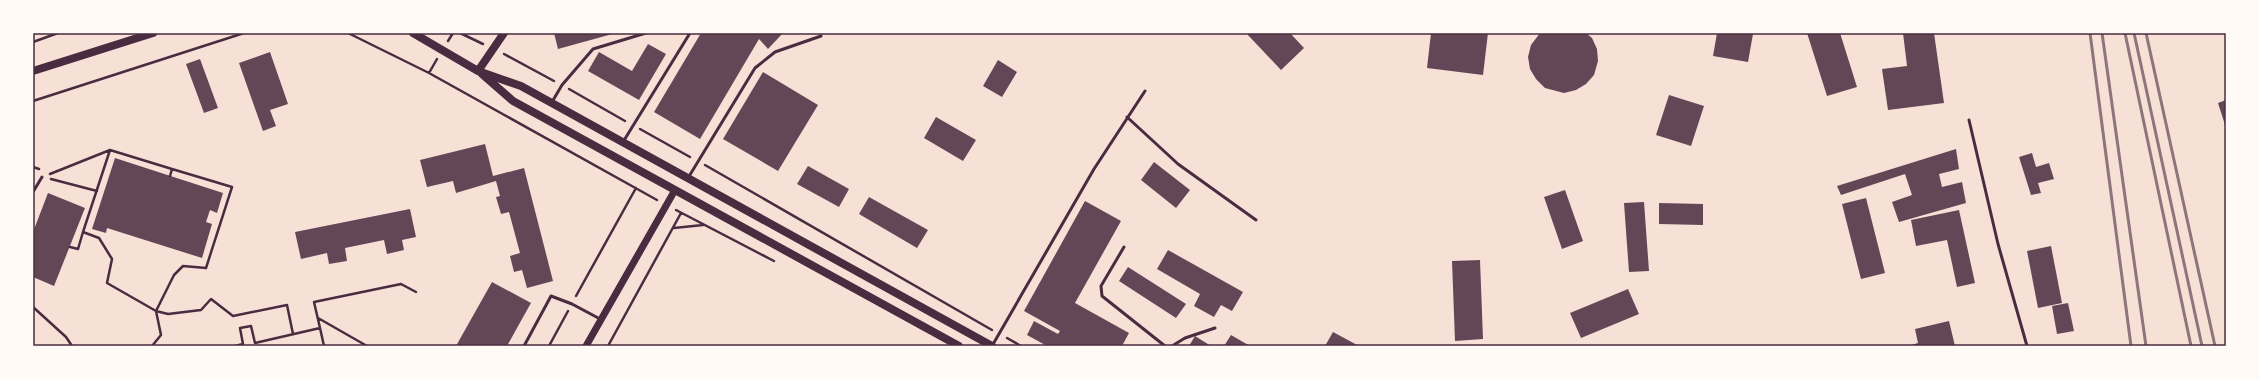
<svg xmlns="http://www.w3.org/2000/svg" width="2259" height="379" font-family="'Sofia Sans Condensed',sans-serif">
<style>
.building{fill:#644757}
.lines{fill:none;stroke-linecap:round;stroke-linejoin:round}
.path{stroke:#4a2c40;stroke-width:2.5}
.service{stroke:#4a2c40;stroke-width:3}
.tertiary{stroke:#4a2c40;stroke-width:7}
.secondary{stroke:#4a2c40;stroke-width:8}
.rail{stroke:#8f747c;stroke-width:3}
.neatline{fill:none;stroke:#4a2c40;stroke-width:1.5}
</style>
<rect width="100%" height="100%" fill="#f7e1d7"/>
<!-- building -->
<path class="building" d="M554,33H616L558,49Z
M701,33H783L768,49L759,39L700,139L654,112Z
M1246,33H1290L1304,48L1281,70Z
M1431,33H1488L1483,75L1427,68Z
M1540,33H1586L1592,38L1597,49L1598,61L1594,75L1586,84L1576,90L1564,93L1545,88L1536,79L1530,69L1528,57L1531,45Z
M1717,33L1753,34L1748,62L1713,56Z
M1807,33H1840L1857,87L1827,96Z
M1903,33H1934L1944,103L1888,110L1882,69L1907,66Z
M648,44L666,54L639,100L588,71L599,52L632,71Z
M270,52L288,104L270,110L276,126L263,131L239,63Z
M200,59L218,108L204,113L186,64Z
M998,60L1017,72L1002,97L983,86Z
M763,72L818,105L778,171L723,139Z
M1669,95L1704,106L1691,146L1656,135Z
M2226,100V128L2218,103Z
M936,117L976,140L963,161L924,138Z
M485,144L493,176L524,168L553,281L527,288L522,270L514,272L510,256L520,253L509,212L501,214L496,197L500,196L496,181L456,193L453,181L427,187L420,160Z
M1956,149L1959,169L1939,174L1942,187L1962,182L1966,203L1899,222L1892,202L1912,195L1905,174L1841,195L1837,186Z
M2032,153L2036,167L2049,163L2054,179L2038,183L2041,193L2031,195L2019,157Z
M115,158L223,193L217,213L210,210L206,222L212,224L202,258L107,228L106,233L92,229Z
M1154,162L1190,190L1176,208L1141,180Z
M808,166L849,189L839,207L797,184Z
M1565,190L1583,241L1562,249L1544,197Z
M48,193L85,208L54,286L33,277V232Z
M869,197L928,230L917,248L859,214Z
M1866,198L1885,273L1861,279L1842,204Z
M1085,201L1121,221L1075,303L1129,333L1122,346H1047L1027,335L1034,321L1058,334L1060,331L1024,311Z
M1644,202L1649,271L1629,272L1624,203Z
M1659,203L1703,204V225L1659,224Z
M410,209L416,237L402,240L404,250L387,254L384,240L345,248L347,261L329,264L327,253L301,259L295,232Z
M1959,210L1975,283L1957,287L1947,240L1916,246L1911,220Z
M2051,246L2062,303L2038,308L2027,251Z
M1168,250L1243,292L1232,311L1221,305L1214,317L1194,306L1200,294L1157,269Z
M1480,260L1483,339L1455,341L1452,261Z
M1128,267L1186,304L1176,318L1119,281Z
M492,282L531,303L522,319L507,346H456Z
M1628,289L1639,314L1581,338L1570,313Z
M2068,303L2074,331L2057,334L2052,306Z
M1949,321L1955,346H1908L1918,343L1915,329Z
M1333,332L1359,346H1325Z
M1231,335L1250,346H1224Z
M1195,336L1211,346H1189Z"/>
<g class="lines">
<!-- path -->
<path class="path" d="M348,33L429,73L657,200
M460,33L483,44
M448,41L453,33
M33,42L58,33
M504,54L554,81
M429,73L437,59
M569,89L625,121
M33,101L244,33
M640,129L690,157
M705,165L992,330
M33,167L39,169
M172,169L110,150L83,232L99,238L112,259L107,283L156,311L168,314L201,310L211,299L233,316L287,305L293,334
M50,174L110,150
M51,179L97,191
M676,210L774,261
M674,228L703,225
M70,247L78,249L83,232
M576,296L636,188
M33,307L66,337L72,346
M318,318L367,346
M320,328L314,302L401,284L416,292
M1007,338L1021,346
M152,346L161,335L156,311L174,275L183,266L206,268L232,187L172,169L170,176
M235,346L243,344L240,328L251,326L255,343L320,328L324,346
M549,346L568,311
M608,346L681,213"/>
<!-- service -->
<path class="service" d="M552,102L562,85L593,49L646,33
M1127,117L1178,164L1256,220
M1969,120L1998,244L2027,346
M623,142L690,33
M688,178L755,68L775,52L821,36
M33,192L42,177
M1124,247L1101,286L1102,296L1165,346
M524,346L551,296L572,304L602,320
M992,346L1094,169L1145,91
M1172,346L1185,338L1215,328"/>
<!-- tertiary -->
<path class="tertiary" d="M586,346L675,190"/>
<!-- secondary -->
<path class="secondary" d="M413,33L478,71L521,86L992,346
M33,71L153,33
M478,71L504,33
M482,74L513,101L959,346"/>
<!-- rail -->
<path class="rail" d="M2090,33L2131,346
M2102,33L2146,346
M2125,33L2191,346
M2134,33L2202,346
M2146,33L2215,346"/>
</g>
<!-- border -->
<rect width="2259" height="379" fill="none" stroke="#fffaf5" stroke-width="68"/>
<rect x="34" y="34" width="2191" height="311" class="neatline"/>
</svg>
